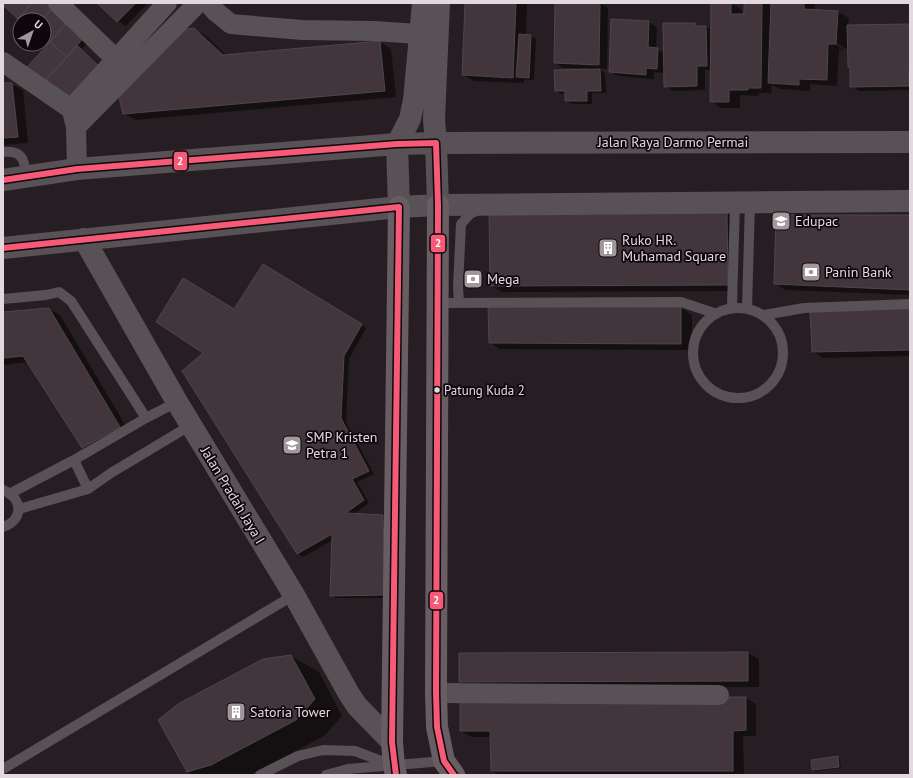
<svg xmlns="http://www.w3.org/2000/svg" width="913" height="778" font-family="'PT Sans',sans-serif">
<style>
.shadow{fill:#0007}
.building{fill:#42363c;stroke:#4d464a}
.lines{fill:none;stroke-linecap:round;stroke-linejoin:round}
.service{stroke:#585155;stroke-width:10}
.minor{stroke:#585155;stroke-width:20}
.tertiary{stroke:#585155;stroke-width:22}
.secondary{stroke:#585155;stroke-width:22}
.primary{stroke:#675d63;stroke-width:22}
.bus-1-casing{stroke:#0e070b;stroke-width:9}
.bus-1{stroke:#f75a77;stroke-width:6}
.bus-dot{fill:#e3d8de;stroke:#0e070b;stroke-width:1.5}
.labels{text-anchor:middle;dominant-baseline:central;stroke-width:3.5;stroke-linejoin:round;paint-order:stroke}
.bus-label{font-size:13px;fill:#e3d8de;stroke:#0e070b;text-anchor:start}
.street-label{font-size:14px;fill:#e3d8de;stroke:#0e070b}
.poi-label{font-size:14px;fill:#e3d8de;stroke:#0e070b;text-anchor:start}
.line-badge{stroke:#0e070b;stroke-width:1.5}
.badge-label{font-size:11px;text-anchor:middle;font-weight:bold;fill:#fff}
</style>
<rect width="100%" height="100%" fill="#261e22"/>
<!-- shadow -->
<path class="shadow" d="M3,3H51L91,39L82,49L107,71L48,45L44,41V20H21Z
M99,3H148L126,26L118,21Z
M466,3H527L526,35L531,36L536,39L534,80H524V83L474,81L463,75Z
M556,3H600L608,8L607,69L598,68L605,73L606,93H592V104H572L566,101V94H561L556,91L588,70V68H563L555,63Z
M731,3L742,10V15H745V3H768L772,6V3H813L815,4L814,11L838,12L849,18L848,26L910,25V90L859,91L851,86V67L848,50L833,41L832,43L844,50L839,49L837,86L810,84V91L780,89L772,85L771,93H759L758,96L740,95V108H721L711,101V70H705V90L674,91L665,86V73L654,72V79L618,76L610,72L649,22L657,27L656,49L664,53L695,24L700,27H706L712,30Z
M194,29L205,35L227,56L380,42L391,49L396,97L135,120L124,113Z
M3,84H12L23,90L28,143L3,145Z
M727,212L738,218V291L502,292L491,285Z
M910,216V295L786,290L775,284Z
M263,265L366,328L349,359L346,422L374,474L357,482L369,503L354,514L383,516L388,519L390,598H336L331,595L333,540L303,557L298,554L184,371L205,353L234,311Z
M681,308L692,315V350L500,349L490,343Z
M49,309L60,315L130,433L93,453L82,447L28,362L3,365V313Z
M910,309V356L823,358L813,352Z
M748,653L759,659V687L471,688L460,682Z
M291,656L319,672L342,716L324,736L250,775H193L188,772Z
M746,698L756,704V736H743L744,775H499L492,771L491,737H472L461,731Z
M838,758L840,759L841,768L815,771L813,770Z"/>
<!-- building -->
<path class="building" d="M5,3H32L18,19L3,5Z
M32,3H50L54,7L42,20L20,21L18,19Z
M97,3H136L117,22Z
M465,3H516L513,78L462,75Z
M555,3H600L599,65L554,63Z
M711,3H731V14H744V3H762L761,88H748V90H729V102H710Z
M771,3H804V9L838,11L836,44H828L827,80L799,79V85L768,83Z
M54,7L69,20L47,45L44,42V20H42Z
M611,19L649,21L648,47L658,48L657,69L646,68V75L609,72Z
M69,20L86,35L67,57L50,42Z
M663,23H695L696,26H706L707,66H697V86L664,87Z
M910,24V66H908L909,86L850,87V67H848L847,25Z
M194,28L223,55L380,41L385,91L123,114L117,89L174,31Z
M519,34L531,35L529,78L516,77Z
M50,42L67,57L43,83L26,68Z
M77,45L99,66L66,103L43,83Z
M600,69L601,91H587V101H565V91H555L554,70Z
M3,83H12L18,137L3,138Z
M489,211H727L728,285L490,286Z
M776,215H910V290L774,284Z
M263,264L362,324L344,356L341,418L369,471L352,479L364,500L346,513L383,515L385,595L330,596L332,534L297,554L182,371L203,353L156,322L183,278L234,309Z
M488,306L681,307V344L489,343Z
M49,308L120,427L82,448L23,356L3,358V312Z
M910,308V350L812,352L810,310Z
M748,652V681L459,682V653Z
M291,655L315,699L296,720L211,765L187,772L158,720L178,704L263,659Z
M460,697H746V730L733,731V771H491L490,731H460Z
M838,756L839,767L812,770L811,760Z"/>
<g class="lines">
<!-- service -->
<path class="service" d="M3,152C23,150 24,160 27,177
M3,299L46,295L59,292L71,301L146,418
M437,303L681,302L714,313
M459,303L458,286L461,224L470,214L480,209
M732,306L735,202
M693 353a45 45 0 1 1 90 0a45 45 0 1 1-90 0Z
M747,308L750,202
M764,315L804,308L910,304
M74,460L88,489
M3,490C23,498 24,520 3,527
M11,493L74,460L146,418L177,402
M19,509L88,489L111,473L191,425
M3,769L294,595
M260,775L298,756L323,750L355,751L394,766
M326,775L348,769L444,761"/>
<!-- minor -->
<path class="minor" d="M58,3L125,68
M208,3L215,11L231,24L302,30L374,31L419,34
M3,62L71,109
M71,109L167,3
M73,115L76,127L77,169
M76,127L198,3
M436,693L719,695"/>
<!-- tertiary -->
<path class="tertiary" d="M439,3L434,120L436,143L910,142
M397,144L410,119L414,100L423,3
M438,205L910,201
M84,239L177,402L294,595L349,694L357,706L392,742"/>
<!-- secondary -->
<path class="secondary" d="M397,144L399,207
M3,180L77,169L397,144L436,143L438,205L399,207L3,248"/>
<!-- primary -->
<path class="primary" d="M438,205L436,693L437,727L444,761L454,775
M396,775L394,766L392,742L399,207"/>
<defs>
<path id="bus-1" d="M3,180L77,169L397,144L436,143L438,205L436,693L437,727L444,761L454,775
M3,248L399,207L392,742L396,775"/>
</defs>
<!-- bus-1 casing -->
<use href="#bus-1" class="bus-1-casing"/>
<!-- bus-1 -->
<use href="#bus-1" class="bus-1"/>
</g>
<!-- icons -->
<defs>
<symbol id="school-square" viewBox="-11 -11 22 22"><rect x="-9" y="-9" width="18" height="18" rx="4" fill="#a1979c" stroke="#0e070b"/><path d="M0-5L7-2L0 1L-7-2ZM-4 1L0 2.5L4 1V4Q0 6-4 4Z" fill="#fff"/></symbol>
<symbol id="building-square" viewBox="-11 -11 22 22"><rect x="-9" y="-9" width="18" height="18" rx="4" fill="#a1979c" stroke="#0e070b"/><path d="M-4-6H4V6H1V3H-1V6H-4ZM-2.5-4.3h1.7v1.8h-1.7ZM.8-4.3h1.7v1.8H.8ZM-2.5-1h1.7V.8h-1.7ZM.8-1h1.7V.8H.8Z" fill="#fff"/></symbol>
<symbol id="bank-square" viewBox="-11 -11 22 22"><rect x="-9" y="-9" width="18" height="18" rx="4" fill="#a1979c" stroke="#0e070b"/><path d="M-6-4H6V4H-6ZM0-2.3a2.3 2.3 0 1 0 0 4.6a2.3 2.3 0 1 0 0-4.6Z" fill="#fff"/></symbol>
</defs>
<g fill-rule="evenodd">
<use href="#school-square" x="770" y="210" width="22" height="22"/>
<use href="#building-square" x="597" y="237" width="22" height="22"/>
<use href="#bank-square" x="800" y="261" width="22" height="22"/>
<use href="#bank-square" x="462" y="268" width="22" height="22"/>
<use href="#school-square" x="281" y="434" width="22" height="22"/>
<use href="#building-square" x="225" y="701" width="22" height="22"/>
</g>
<!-- markers -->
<circle class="bus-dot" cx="437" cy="390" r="3.5"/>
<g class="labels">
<!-- bus labels -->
<g class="bus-label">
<text x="444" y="390">Patung Kuda 2</text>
</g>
<!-- street labels -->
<g class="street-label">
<text x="673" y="142">Jalan Raya Darmo Permai</text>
<text transform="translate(233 495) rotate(59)">Jalan Pradah Jaya I</text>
</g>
<!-- poi labels -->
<g class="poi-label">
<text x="795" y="221">Edupac</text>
<text x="622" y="240">Ruko HR.<tspan x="622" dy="16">Muhamad Square</tspan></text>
<text x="825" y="272">Panin Bank</text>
<text x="487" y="279">Mega</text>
<text x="306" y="437">SMP Kristen<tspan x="306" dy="16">Petra 1</tspan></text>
<text x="250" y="712">Satoria Tower</text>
</g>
</g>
<g class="line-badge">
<rect x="173" y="151" width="15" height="20" rx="4" fill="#f75a77"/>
<rect x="430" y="234" width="16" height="19" rx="4" fill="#f75a77"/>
<rect x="429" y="591" width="15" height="19" rx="4" fill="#f75a77"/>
</g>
<g class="badge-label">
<text x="180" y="165">2</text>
<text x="438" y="247">2</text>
<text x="436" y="604">2</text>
</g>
<!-- border -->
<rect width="913" height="778" fill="none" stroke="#e3d8de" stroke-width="8"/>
<!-- north arrow -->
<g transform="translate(32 32) rotate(40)"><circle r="19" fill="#0e070b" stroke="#635b5f"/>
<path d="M0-3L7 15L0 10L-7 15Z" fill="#a1979c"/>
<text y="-6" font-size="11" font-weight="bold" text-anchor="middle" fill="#e3d8de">U</text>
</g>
</svg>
